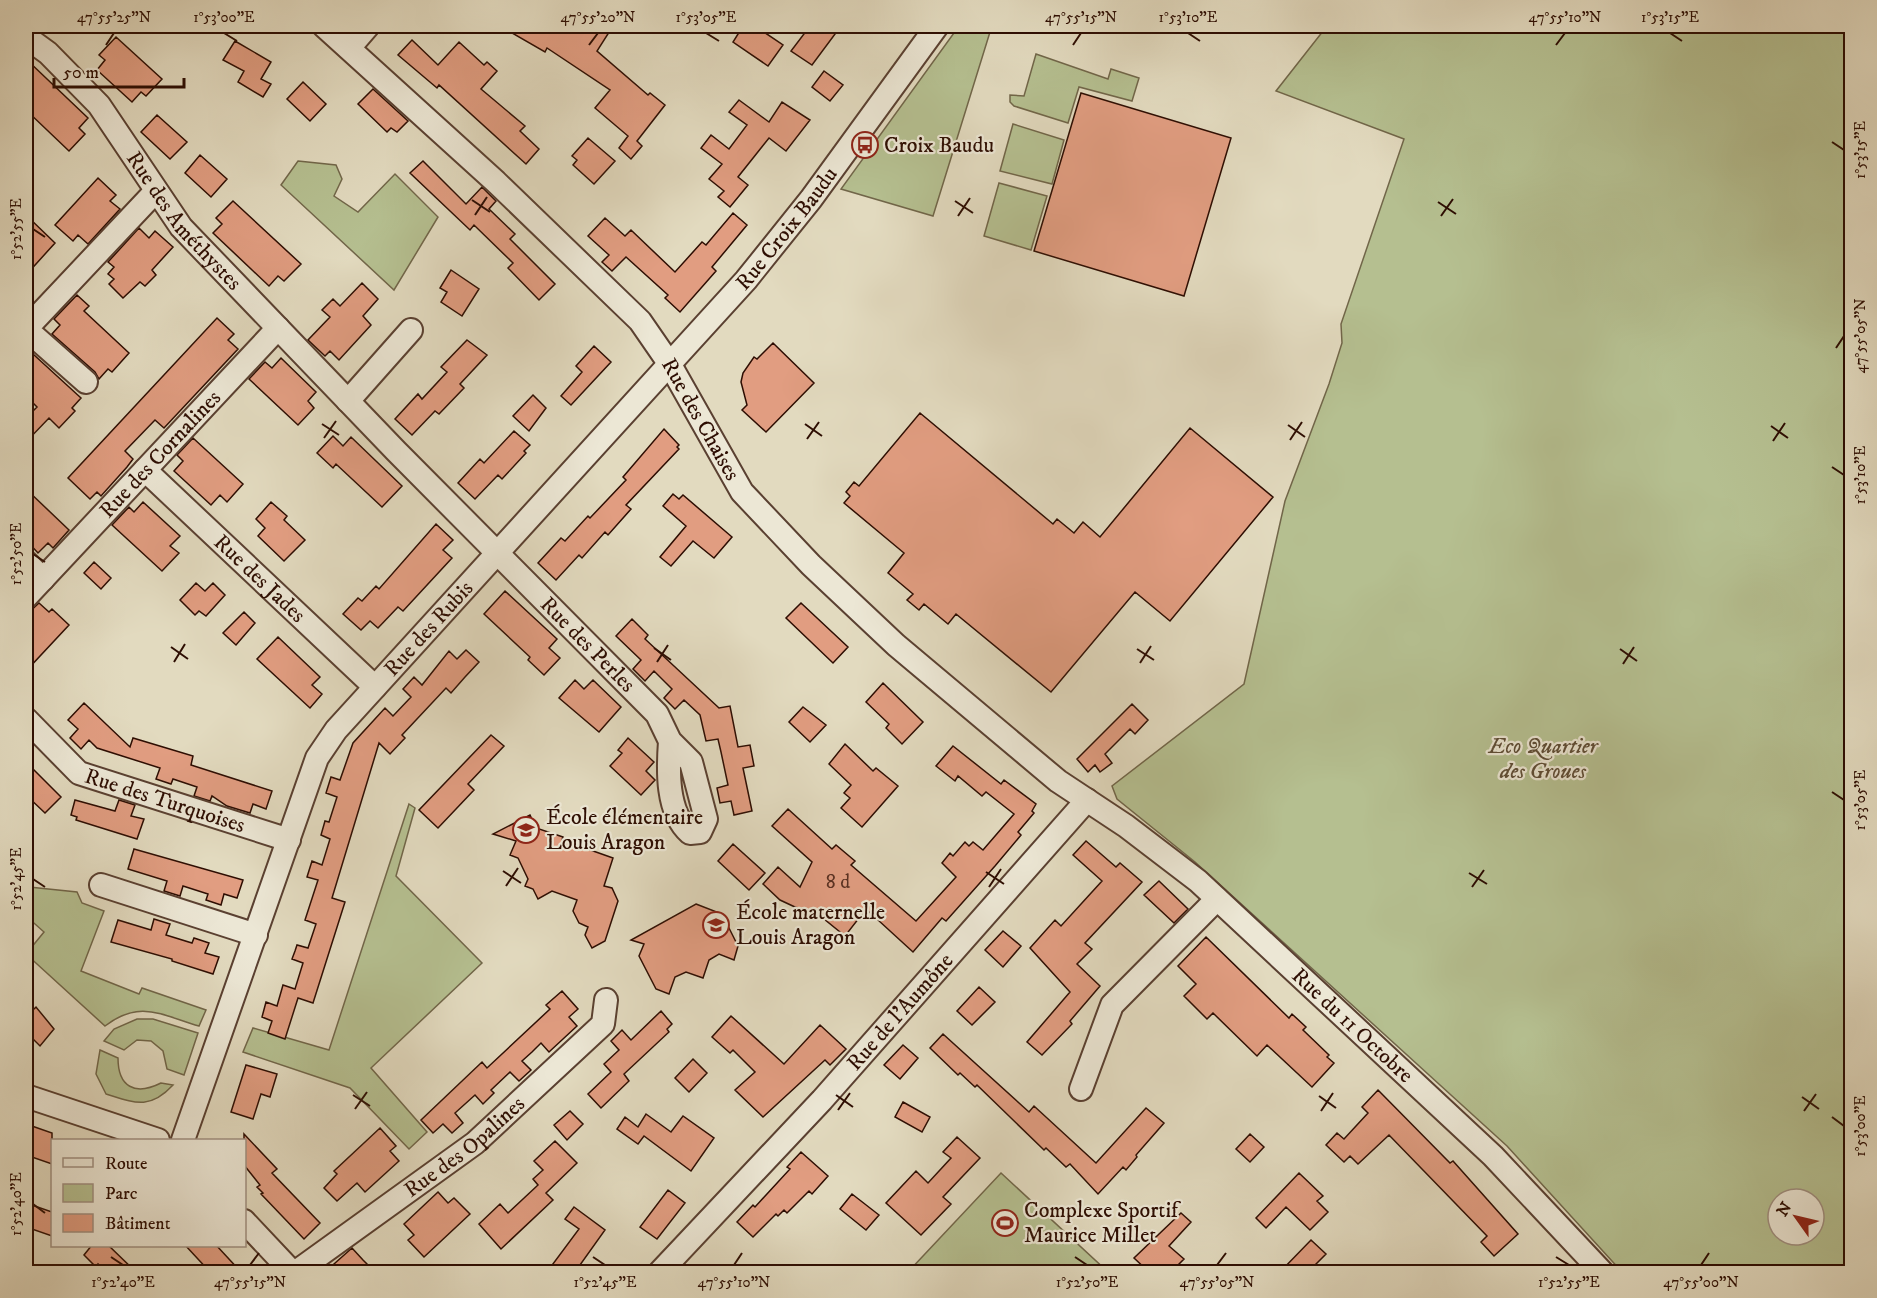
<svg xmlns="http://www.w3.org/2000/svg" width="1877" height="1298" font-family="'IM FELL DW Pica',serif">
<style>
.green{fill:#b5bf90;stroke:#716649;stroke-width:1.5;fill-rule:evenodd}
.building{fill:#e19d81;stroke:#2d0d02;stroke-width:1.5}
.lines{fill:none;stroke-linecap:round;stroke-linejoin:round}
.minor-casing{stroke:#5a4031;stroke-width:26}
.minor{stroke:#ece7d5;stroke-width:22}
.ticks{fill:none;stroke:#2d0d02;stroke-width:2}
.labels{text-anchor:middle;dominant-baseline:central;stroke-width:4.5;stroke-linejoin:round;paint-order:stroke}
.number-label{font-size:20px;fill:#5a3122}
.poi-label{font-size:22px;fill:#2d0d02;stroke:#ece7d5;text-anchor:start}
.street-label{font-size:22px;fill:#2d0d02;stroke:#ece7d5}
.park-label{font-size:22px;font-style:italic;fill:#5d4b34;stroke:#ece7d5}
.neatline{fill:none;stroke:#2d0d02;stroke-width:2}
.ticks-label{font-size:15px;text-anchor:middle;fill:#2d0d02}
</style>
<rect width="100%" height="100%" fill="#e2dabf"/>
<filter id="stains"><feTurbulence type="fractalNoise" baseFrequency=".00333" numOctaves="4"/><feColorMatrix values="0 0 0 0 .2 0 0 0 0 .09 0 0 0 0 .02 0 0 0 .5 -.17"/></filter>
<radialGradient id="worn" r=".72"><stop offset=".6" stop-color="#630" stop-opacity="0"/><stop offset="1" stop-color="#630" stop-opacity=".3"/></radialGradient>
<!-- green -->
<path class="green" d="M959,26H970L990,32L933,216L841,189Z
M1327,26H1851V1272H1622L1507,1146L1195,862L1117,799L1112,786L1244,684L1285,501L1329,384L1342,343L1341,324L1404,139L1276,91ZM1778,1199H1814V1235H1778Z
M1036,54L1108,79L1111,69L1139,78L1132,101L1079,87L1068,123L1014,106L1010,102V95L1024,96Z
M1013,124L1064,140L1052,184L1000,171Z
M298,161L336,165L342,179L334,196L358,212L395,174L438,217L394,290L281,185Z
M999,183L1047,196L1031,250L984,236Z
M409,804L415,808L396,876L482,963L371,1068L427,1132L409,1149L350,1088L243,1052L253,1028L329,1050Z
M29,887L77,892L82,903L104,911L81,971L139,994L142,988L206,1010L199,1026C161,1015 140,999 105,1026L26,954L44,932L26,916V891Z
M137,1019H153L198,1033L184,1075L167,1069L163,1051L151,1041L137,1040L124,1050L104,1041L114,1029Z
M100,1050L118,1058C118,1087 135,1096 161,1083L173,1085C150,1110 135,1103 106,1094L96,1074Z
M1001,1173L1108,1272H908Z"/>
<!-- building -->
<path class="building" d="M500,26H613L597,51L648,95L650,93L665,105L637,141L642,146L631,159L619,148L628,136L595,108L610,90L547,48L545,52Z
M743,26H755L783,45L768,66L733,42Z
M810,26H841L812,65L791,51Z
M116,37L162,79L146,96L141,92L132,102L97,70L105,60L99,55Z
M412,40L438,65L459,42L484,65L487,62L497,71L481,89L525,126L520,131L539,149L526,164L439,85L437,88L398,55Z
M235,41L271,62L261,79L271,84L263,97L238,82L244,71L223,60Z
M26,59L88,118L79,128L85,134L69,151L26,110Z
M824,71L843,85L830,101L812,87Z
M303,82L326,104L310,121L287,99Z
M373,89L408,121L397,132L391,128L387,132L358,104Z
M1081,93L1231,138L1184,296L1034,251Z
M739,100L769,122L782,102L810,120L786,151L769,138L738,177L748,185L730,207L718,197L724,191L709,179L722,164L701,148L711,135L729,149L747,125L729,112Z
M157,115L187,142L170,159L141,132Z
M588,138L615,161L594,184L573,165L577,160L572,156Z
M200,155L227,179L211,197L185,173Z
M423,161L466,204L482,187L496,201L489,209L515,234L510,239L555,284L539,300L508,268L513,263L474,225L470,230L410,173Z
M98,178L116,195L110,201L120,209L88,244L78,235L73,241L55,225Z
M233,201L301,264L284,281L278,276L269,286L213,233L222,224L216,218Z
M733,213L747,225L712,267L716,271L680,312L665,298L668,295L626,257L612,271L602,262L609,255L588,236L605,218L625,236L631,230L675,272L702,242L706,245Z
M26,215L55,243L26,275Z
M139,228L149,238L155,231L173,247L152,270L156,275L145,286L140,282L123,298L109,284L114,279L108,274L114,267L108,262Z
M451,270L479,289L462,316L441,302L447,292L440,288Z
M362,283L378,299L363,316L371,325L339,360L330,351L325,356L308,340L330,317L322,310L333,299L340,306Z
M77,295L89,306L84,311L129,353L112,372L108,369L99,379L95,372L52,334L60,325L54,319Z
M217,318L234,334L228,340L238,349L164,428L155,420L125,451L133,459L127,467L101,496L97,492L90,499L68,478Z
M467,340L487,355L460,384L464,388L439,414L435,411L412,435L395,419L418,394L422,399L447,372L441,367Z
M773,343L814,383L766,432L742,410L747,405L741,382L743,373L754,357L757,359Z
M594,346L611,362L571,405L561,396L582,372L576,366Z
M33,354L81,398L72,408L75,411L59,428L49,418L26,442V418L37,407L26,396V362Z
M281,358L316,392L308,401L314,408L298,425L249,379L265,362L272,368Z
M533,395L546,408L529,431L513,416Z
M920,413L1053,524L1057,519L1074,533L1083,522L1100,537L1190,428L1273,497L1170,621L1135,592L1051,692L956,614L948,624L924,604L919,610L907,600L913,594L888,573L904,553L844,503L850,496L846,492L854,482L859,486Z
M664,429L679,445L677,447L679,449L626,505L631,509L608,535L605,532L582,558L579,555L556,580L538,563L561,538L565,541L588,516L590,518L626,480L623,477Z
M514,431L530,445L524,451L526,453L502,479L498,475L475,499L458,483L480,459L484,463Z
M333,436L343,446L351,437L402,486L382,507L336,464L333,468L317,453Z
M193,438L243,484L227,502L220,495L211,505L174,471L183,461L177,455Z
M26,489L69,530L53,548L48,543L38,553L26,540Z
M673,494L679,499L683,495L732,537L714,558L693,541L671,566L660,557L686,526L663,506Z
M143,502L180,536L170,546L179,553L162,571L112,525L129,507L134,512Z
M271,502L287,516L284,520L305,540L284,561L258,536L265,528L256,519Z
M436,524L453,540L443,550L452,558L403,611L398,607L378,628L370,621L361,630L343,614L358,598L362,601L376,586L379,589Z
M94,562L111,578L101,589L84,573Z
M196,583L205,591L213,583L225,595L206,616L199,611L195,615L180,600Z
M505,591L557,639L549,648L560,658L544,675L528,660L530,657L484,614Z
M39,603L49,612L52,609L69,625L26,671V615Z
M801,603L848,647L833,663L786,618Z
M244,612L255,623L236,645L223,633Z
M632,619L648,635L645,639L719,708L730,706L738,747L750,745L754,766L743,768L752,811L734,815L731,801L720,803L717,788L728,785L721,752L718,739L706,741L700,715L684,700L675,709L664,698L672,689L654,671L645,681L633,669L641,660L616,636Z
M278,637L320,677L312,685L322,694L310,708L257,659Z
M466,650L479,662L465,677L451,693L446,688L402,735L405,738L390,754L379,743L332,898L345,902L313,1003L298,998L285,1039L268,1033L272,1021L262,1017L266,1002L277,1006L283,985L295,989L303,963L292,959L295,951L297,945L308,948L316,924L305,920L318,880L307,877L312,861L322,865L330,839L321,835L325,821L329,822L337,797L326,793L331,777L340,780L353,743L385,708L393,716L411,697L403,689L414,677L422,685L449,651L457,659Z
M575,680L584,689L593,680L621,707L599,732L559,698Z
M883,683L923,722L902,744L886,728L889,724L866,702Z
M84,703L130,747L133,738L193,756L191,765L272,791L266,809L253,804L250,813L227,806L212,796L210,801L194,796L197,787L173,779L171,784L156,779L160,768L97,748L89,740L81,749L70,738L78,729L68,720Z
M1132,704L1148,720L1135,734L1130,729L1105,754L1112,763L1100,772L1095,765L1088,772L1077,759Z
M803,707L826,725L810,742L789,722Z
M491,735L504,746L468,784L474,790L438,828L419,810Z
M628,738L654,762L646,771L655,780L641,795L610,766L622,753L618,750Z
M845,744L873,771L876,768L898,786L862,827L841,808L850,798L844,793L851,785L829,764Z
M953,746L1001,784L1004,780L1036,804L1032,811L1034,813L1018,832L1021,835L995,866L946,921L942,918L913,952L866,909L845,936L814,911L812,915L780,900L763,884L778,867L800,887L812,862L772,826L788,809L832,849L836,845L855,861L851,865L916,921L956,877L942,863L950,853L953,856L965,842L969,846L973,842L983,850L1014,814L986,792L982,796L958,776L955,781L936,766Z
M26,762L61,797L45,813L26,795Z
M75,800L115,811L119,800L135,805L131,816L144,819L137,839L76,820L77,817L71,815Z
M530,815L536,828L563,837L562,840L613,858L604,886L612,888L618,901L605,941L592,948L585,935L588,927L579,923L573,911L577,900L552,891L538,899L533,889L525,886L528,879L518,858L510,855L516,841L493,834Z
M1086,841L1116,867L1120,863L1142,882L1085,943L1092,949L1077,964L1100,986L1070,1021L1072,1024L1042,1055L1027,1042L1070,992L1030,948L1055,920L1061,926L1102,881L1073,855Z
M733,844L765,873L749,890L718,861Z
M134,849L243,880L237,898L224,894L221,905L206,900L208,894L183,886L180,896L164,891L167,881L128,869Z
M1159,881L1188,909L1174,923L1144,895Z
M696,904L722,914L738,946L734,960L719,954L709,960L703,978L686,972L675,977L669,994L656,989L639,956L644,944L631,940Z
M154,919L170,924L166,935L192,943L194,938L209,943L205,953L219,957L213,974L172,961V959L111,942L118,920L151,930Z
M1003,931L1021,946L1003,967L985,950Z
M1206,937L1289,1018L1292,1014L1306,1027L1303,1030L1329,1055L1327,1057L1334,1063L1312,1087L1267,1045L1257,1056L1213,1013L1207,1019L1184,996L1196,984L1178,966Z
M979,987L995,1002L972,1025L957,1011Z
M562,991L578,1009L569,1017L577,1026L549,1052L541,1043L532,1052L522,1061L531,1070L519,1081L510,1072L491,1090L494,1093L483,1104L475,1095L455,1113L463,1123L452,1133L443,1124L433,1133L421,1120L482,1062L487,1068L550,1009L546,1005Z
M26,1000L34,1009L36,1007L54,1029L40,1046L26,1032Z
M661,1011L672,1024L667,1029L669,1032L624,1074L629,1081L601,1108L588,1094L611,1072L604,1064L619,1050L611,1041L622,1030L631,1040Z
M731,1016L784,1064L820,1025L846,1049L830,1065L825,1060L763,1117L735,1090L755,1072L733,1050L730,1053L712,1037Z
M943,1034L1029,1112L1034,1106L1096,1163L1146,1108L1164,1123L1136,1155L1137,1157L1126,1170L1123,1167L1098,1194L1070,1164L1066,1167L1046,1148L1044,1150L977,1085L975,1087L960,1073L958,1075L930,1048Z
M903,1045L918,1058L900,1079L884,1065Z
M693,1059L707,1073L689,1092L675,1078Z
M246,1065L277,1074L270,1097L261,1094L253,1119L231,1112Z
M1378,1090L1450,1163L1453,1161L1518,1234L1494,1256L1481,1242L1487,1236L1389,1135L1358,1164L1350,1156L1344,1162L1326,1145L1337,1133L1344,1139L1368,1113L1362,1107Z
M903,1102L930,1117L922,1132L895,1117Z
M570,1111L583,1124L567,1140L554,1125Z
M646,1114L671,1132L683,1116L714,1138L691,1171L644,1136L638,1144L617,1129L625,1117L638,1127Z
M29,1125L52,1133V1164L26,1155V1138Z
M380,1128L396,1146L390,1151L399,1161L365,1192L357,1183L337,1201L324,1188L337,1174L334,1171Z
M244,1134L277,1169L272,1173L320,1223L304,1239L261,1194L263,1193L257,1187L260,1185L244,1165Z
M1250,1134L1264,1147L1250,1162L1236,1149Z
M957,1137L980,1158L943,1197L951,1204L921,1235L886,1203L916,1171L928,1183L951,1158L943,1152Z
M555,1141L577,1163L546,1193L553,1200L501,1249L479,1224L500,1204L508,1213L538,1185L533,1179L543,1170L534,1161Z
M801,1152L828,1176L812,1194L809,1191L787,1213L784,1210L778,1216L776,1214L753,1237L737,1222L753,1205L755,1207L790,1169L787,1167Z
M1299,1173L1323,1196L1317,1201L1328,1212L1310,1230L1286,1207L1266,1228L1256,1218Z
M668,1190L685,1203L657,1239L640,1227Z
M438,1192L448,1203L454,1198L470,1214L424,1257L408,1240L414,1235L404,1224Z
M852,1194L879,1215L866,1230L840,1209Z
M26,1203L52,1212V1236L26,1227Z
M574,1207L605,1230L575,1272H547L579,1229L565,1219Z
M1181,1213L1191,1222L1169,1246L1184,1259L1171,1272H1149L1134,1258Z
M1311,1240L1326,1254L1308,1272H1280Z
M92,1245H108L136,1272H106L98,1264L96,1267L84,1255Z
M185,1245H216L241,1272H210Z
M352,1248L363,1260L375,1272H342L334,1264Z"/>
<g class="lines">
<defs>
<g id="minor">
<path id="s1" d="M324,26L496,182L640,321L669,363L742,492L811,565L896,645L1058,781L1126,826L1198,881L1493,1156L1602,1272"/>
<path id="s2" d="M26,37L48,53L99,105L181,227L396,451L657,714L670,741L691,762L706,819L700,832L690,833C666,812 668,769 670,741"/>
<path d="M349,48L368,26"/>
<path d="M86,382L26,329L155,192"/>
<path d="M348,401L411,330"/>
<path id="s3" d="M145,470L375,687"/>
<path d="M26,562L43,579"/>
<path id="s4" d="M26,597L278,328"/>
<path id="s5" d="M26,719L79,773L289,840"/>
<path d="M101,885L256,935"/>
<path d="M1081,1089L1112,1005L1217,899"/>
<path d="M26,1096L158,1140"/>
<path id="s6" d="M183,1140L317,758L336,730L746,280L811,199L937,26"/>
<path d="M244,1221L292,1272"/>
<path id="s7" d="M296,1272L475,1143L603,1024L606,1000"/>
<path id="s8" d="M660,1272L822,1100L1087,800"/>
</g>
</defs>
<!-- minor casing -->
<use href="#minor" class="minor-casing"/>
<!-- minor -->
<use href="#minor" class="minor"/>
</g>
<!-- ticks -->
<path class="ticks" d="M224,33L237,41M706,33L719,41M1188,33L1200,41M1670,33L1682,41M106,45L114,33M589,45L598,33M1073,45L1081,33M1556,45L1565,33M1832,142L1844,150M472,200L490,212M955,201L973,213M1438,202L1456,214M475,215L487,197M958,216L970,198M1441,216L1453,199M33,229L45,237M1836,348L1844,336M322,424L339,435M805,424L822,436M1288,425L1305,437M1771,426L1788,438M324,438L336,421M807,439L819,422M1290,440L1302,422M1773,441L1785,423M1832,467L1844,475M33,554L45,562M171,647L188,659M654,648L671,660M1137,649L1154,660M1620,649L1637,661M174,662L185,644M657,662L668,645M1140,663L1151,646M1623,664L1634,647M1832,792L1844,800M503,871L521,883M986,872L1004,884M1469,873L1487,884M33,879L45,887M506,886L518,868M989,887L1001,869M1472,887L1484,870M353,1095L370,1106M836,1095L853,1107M1319,1096L1336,1108M1802,1097L1819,1109M355,1109L367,1092M838,1110L850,1093M1321,1111L1333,1093M1804,1111L1816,1094M1832,1117L1844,1126M33,1204L45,1213M111,1257L123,1265M593,1257L605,1265M1075,1257L1087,1265M1556,1257L1569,1265M250,1265L259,1253M734,1265L742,1253M1217,1265L1226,1253M1701,1265L1709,1253"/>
<!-- icons -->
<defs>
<symbol id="bus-ring" viewBox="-11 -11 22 22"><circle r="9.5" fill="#ece7d5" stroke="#8f2418" stroke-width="1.5"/><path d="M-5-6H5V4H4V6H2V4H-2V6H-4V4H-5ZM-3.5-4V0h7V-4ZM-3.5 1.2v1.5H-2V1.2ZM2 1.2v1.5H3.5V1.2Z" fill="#8f2418"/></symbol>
<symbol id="school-ring" viewBox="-11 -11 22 22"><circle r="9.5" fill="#ece7d5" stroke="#8f2418" stroke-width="1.5"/><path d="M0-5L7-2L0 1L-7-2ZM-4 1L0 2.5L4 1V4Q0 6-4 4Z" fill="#8f2418"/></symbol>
<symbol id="stadium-ring" viewBox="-11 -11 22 22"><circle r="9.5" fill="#ece7d5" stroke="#8f2418" stroke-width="1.5"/><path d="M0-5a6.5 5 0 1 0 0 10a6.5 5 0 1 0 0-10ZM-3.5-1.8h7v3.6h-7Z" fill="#8f2418"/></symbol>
</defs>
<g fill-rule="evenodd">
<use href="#bus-ring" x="850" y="130" width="30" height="30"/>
<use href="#school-ring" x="511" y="815" width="30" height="30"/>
<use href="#school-ring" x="701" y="910" width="30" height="30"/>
<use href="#stadium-ring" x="990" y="1208" width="30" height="30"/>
</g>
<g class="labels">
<!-- number labels -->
<g class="number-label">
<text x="838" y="882">8 d</text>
</g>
<!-- poi labels -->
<g class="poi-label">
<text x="884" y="145">Croix Baudu</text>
<text x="546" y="817">École élémentaire<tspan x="546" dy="25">Louis Aragon</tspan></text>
<text x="736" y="912">École maternelle<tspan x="736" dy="25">Louis Aragon</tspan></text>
<text x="1024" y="1210">Complexe Sportif<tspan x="1024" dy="25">Maurice Millet</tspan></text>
</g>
<!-- street labels -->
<g class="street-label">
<text stroke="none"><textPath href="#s2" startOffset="244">Rue des Améthystes</textPath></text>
<text stroke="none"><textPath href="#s6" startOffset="1113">Rue Croix Baudu</textPath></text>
<text stroke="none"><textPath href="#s1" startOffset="548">Rue des Chaises</textPath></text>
<text stroke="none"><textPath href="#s4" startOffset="196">Rue des Cornalines</textPath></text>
<text stroke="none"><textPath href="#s3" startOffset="158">Rue des Jades</textPath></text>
<text stroke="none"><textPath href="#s6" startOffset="576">Rue des Rubis</textPath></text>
<text stroke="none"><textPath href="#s2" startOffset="830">Rue des Perles</textPath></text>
<text stroke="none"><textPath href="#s5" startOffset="166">Rue des Turquoises</textPath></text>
<text stroke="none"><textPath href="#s8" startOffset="354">Rue de l'Aumône</textPath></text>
<text stroke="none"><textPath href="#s1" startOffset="1444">Rue du 11 Octobre</textPath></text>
<text stroke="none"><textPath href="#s7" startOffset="210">Rue des Opalines</textPath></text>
</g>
<!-- park labels -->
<g class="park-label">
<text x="1543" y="746">Eco Quartier<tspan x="1543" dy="25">des Groues</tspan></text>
</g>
</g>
<!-- margin -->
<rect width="1877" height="1298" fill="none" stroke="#e2dabf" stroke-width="66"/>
<!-- legend -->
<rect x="51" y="1139" width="195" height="108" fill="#ece7d5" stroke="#a09081" stroke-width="1.5"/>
<rect x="63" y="1158" width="30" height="9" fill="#ece7d5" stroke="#a09081" stroke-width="1.5"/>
<text x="105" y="1169" font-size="18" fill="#2d0d02">Route</text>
<rect x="63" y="1184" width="30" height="18" fill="#b5bf90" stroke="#a09081" stroke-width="1.5"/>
<text x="105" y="1199" font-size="18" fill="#2d0d02">Parc</text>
<rect x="63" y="1214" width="30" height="18" fill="#e19d81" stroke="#a09081" stroke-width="1.5"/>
<text x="105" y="1229" font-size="18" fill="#2d0d02">Bâtiment</text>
<!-- north arrow -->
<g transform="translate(1796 1217) rotate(304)"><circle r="28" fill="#ece7d5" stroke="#a09081" stroke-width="1.5"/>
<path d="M0-4.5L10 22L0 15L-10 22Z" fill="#8f2418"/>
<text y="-9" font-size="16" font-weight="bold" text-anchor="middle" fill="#2d0d02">N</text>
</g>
<!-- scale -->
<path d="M54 78v9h130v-9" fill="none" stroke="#2d0d02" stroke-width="3"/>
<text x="63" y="78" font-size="18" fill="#2d0d02" stroke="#ece7d5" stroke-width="4.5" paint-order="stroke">50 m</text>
<rect x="33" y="33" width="1811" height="1232" class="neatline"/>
<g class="ticks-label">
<text x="114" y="22">47°55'25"N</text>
<text x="224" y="22">1°53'00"E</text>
<text x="598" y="22">47°55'20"N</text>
<text x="706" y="22">1°53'05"E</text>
<text x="1081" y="22">47°55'15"N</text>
<text x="1188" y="22">1°53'10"E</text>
<text x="1565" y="22">47°55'10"N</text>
<text x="1670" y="22">1°53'15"E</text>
<text transform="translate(1860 150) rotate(-90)" y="5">1°53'15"E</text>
<text transform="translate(16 229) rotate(-90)" y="5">1°52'55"E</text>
<text transform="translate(1860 336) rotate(-90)" y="5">47°55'05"N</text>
<text transform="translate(1860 475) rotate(-90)" y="5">1°53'10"E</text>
<text transform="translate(16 554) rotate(-90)" y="5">1°52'50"E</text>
<text transform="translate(1860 800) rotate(-90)" y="5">1°53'05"E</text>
<text transform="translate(16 879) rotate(-90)" y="5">1°52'45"E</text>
<text transform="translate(1860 1126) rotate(-90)" y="5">1°53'00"E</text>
<text transform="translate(16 1204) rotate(-90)" y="5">1°52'40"E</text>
<text x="123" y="1287">1°52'40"E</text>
<text x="250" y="1287">47°55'15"N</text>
<text x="605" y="1287">1°52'45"E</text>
<text x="734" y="1287">47°55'10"N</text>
<text x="1087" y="1287">1°52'50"E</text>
<text x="1217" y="1287">47°55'05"N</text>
<text x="1569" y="1287">1°52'55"E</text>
<text x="1701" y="1287">47°55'00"N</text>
</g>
<rect width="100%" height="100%" filter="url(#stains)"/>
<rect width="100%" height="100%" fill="url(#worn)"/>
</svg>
